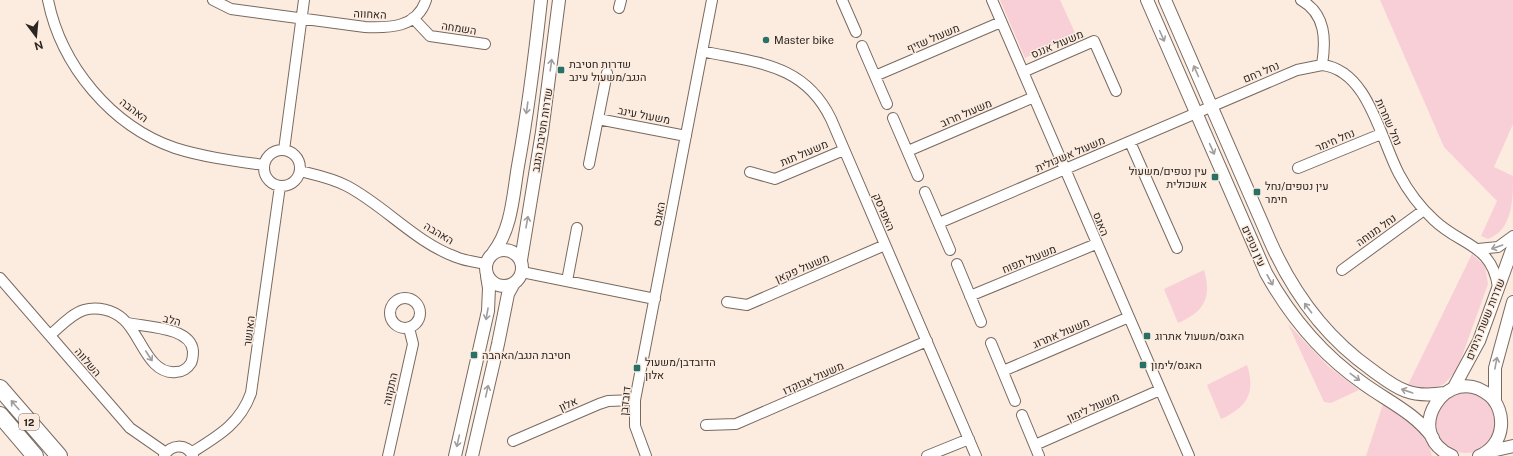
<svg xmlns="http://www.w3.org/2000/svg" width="1513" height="456" font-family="'Public Sans',Heebo,sans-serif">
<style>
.green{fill:#f8cfd7}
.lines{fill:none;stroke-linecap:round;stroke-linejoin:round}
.minor-casing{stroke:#796a60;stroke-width:12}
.tertiary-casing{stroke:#796a60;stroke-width:14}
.trunk-casing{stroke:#796a60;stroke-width:18}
.minor{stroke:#fff;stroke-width:10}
.tertiary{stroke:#fff;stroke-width:12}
.trunk{stroke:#fff;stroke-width:16}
.oneway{stroke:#a09d9c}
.poi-dot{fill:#287068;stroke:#fcebdf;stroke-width:1.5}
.labels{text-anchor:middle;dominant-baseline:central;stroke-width:3;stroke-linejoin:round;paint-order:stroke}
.shield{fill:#fcebdf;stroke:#6a615b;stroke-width:1}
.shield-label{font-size:10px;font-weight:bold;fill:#2c2622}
.street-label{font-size:11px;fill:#2c2622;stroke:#fcebdf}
.poi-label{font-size:11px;fill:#2c2622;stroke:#fcebdf;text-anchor:start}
</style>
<rect width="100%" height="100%" fill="#fcebdf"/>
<!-- green -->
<path class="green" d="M1000,0H1060L1076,35L1025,58Z
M1380,0H1513V124L1494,167L1513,176C1513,198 1513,230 1488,239L1481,236L1497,201L1444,147Z
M1472,254L1485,266L1488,284L1457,370L1444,384L1431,389L1407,387Z
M1204,270C1212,298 1204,312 1178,323L1164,289Z
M1288,324L1328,366L1359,390L1331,403L1324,402Z
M1247,365C1256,393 1247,407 1221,419L1207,385Z
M1436 423a30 30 0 1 1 60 0a30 30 0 1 1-60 0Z
M1383,404C1404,413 1428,432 1432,456H1366Z"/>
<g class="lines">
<defs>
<path id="minor" d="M48,0C61,65 111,126 175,148C203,157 235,161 264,165
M213,0L231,9L365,27C389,28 417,28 426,0
M842,0L856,32
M992,0L1189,456
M1301,0C1326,14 1326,40 1322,65C1368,70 1380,138 1399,174C1408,191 1420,207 1434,220C1461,246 1492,244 1498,287
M619,8L621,0
M413,18L430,36L485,44
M862,46L887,104
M702,51C756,63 804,63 831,119L976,456
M1023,72L1094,41L1116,91
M875,76L1001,22
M893,118L918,176
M598,119L686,136
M1130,142L1177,248
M264 168a18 18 0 1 1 36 0a18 18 0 1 1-36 0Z
M284,150L304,0
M908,151L1034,97
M589,164L607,73
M1298,168L1381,134
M300,171C316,175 332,178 347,186C385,206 415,242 456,257C465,261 476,262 486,264
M750,172L775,179L844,150
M925,192L950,250
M939,223L1297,70L1322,65
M1478,249L1498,247L1513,236
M957,264L981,322
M1342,270L1424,210
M522,272L655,299
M0,278L130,428L166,453
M567,281L577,228
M970,296L1096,244
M390 313a15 15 0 1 1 30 0a15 15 0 1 1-30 0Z
M727,302L747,305L885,245
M50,335C60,327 71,314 84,310C97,306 113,310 123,319C141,334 148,375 176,372C182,372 188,368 191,363C193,359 193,355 193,351C191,327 146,327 128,323
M991,343L1015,401
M1003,371L1129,317
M1022,415L1039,456
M706,425L736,424L927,341
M513,441L599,404L608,401L635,400
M1035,445L1160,390
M191,453C218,436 240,424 251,393L280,186
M164,456C171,444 186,443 193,456
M388,456L413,344L409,328
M646,456L635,426V400L712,0
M927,456L969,439"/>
<path id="tertiary" d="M1147,0L1266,273C1291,318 1322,355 1364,384C1389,402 1415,413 1433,438
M1165,0L1270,241C1293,293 1325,337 1372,370C1383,378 1394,387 1406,391C1419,396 1432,395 1445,393
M486 268a18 18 0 1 1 36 0a18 18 0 1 1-36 0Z
M493,253C512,229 513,195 518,166C528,111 535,55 541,0
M521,260L542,132L559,0
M1453,389L1479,341L1513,247
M1495,402V368L1513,302
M1487,452L1513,446
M455,456L488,311L489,288L487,276
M472,456L498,344L508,294L514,283
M1452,456C1400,433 1448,360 1490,396C1498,403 1502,415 1501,426C1500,440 1491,451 1479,456"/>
<path id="trunk" d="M0,388L59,456
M0,415L35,456"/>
</defs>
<!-- minor casing -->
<use href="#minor" class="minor-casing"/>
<!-- tertiary casing -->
<use href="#tertiary" class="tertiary-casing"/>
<!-- trunk casing -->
<use href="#trunk" class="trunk-casing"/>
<!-- minor -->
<use href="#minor" class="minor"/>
<!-- tertiary -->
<use href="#tertiary" class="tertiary"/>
<!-- trunk -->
<use href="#trunk" class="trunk"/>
</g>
<!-- one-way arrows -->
<defs><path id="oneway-shaft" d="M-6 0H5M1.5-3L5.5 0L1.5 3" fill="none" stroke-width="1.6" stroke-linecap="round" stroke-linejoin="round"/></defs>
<g class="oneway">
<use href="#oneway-shaft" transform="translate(1162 36) rotate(66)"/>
<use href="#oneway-shaft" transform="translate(551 65) rotate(-82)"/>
<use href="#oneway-shaft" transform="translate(1196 71) rotate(-114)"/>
<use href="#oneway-shaft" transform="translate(527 108) rotate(98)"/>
<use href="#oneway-shaft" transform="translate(1212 149) rotate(66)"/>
<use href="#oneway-shaft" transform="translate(527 222) rotate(-80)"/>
<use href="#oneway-shaft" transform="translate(1497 247) rotate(161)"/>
<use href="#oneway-shaft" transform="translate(1270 280) rotate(61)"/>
<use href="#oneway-shaft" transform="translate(1308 308) rotate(-127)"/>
<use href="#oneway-shaft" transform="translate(487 314) rotate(100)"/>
<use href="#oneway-shaft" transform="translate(149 356) rotate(57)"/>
<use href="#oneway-shaft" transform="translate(1496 363) rotate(-79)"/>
<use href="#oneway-shaft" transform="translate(1355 377) rotate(37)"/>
<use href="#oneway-shaft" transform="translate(487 391) rotate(-77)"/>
<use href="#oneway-shaft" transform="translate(1407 391) rotate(-161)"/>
<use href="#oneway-shaft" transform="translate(15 405) rotate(-131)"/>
<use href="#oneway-shaft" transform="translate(458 441) rotate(103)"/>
</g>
<!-- markers -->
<g class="poi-dot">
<circle cx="766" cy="40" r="4"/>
<rect x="557" y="66" width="8" height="8" rx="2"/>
<rect x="1211" y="173" width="8" height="8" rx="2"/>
<rect x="1253" y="188" width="8" height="8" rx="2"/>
<rect x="1143" y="332" width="8" height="8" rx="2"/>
<rect x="470" y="351" width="8" height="8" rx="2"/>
<rect x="1139" y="361" width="8" height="8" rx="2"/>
<rect x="633" y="364" width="8" height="8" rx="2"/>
</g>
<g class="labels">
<!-- shield labels -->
<rect class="shield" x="19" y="414" width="20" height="16" rx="3"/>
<g class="shield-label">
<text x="29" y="422">12</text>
</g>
<!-- street labels -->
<g class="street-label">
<text transform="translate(370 14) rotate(3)">האחווה</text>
<text transform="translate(459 28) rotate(9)">השמחה</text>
<text transform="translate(933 38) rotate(-23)">משעול שזיף</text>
<text transform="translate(1057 44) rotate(-23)">משעול אננס</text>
<text transform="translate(1261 72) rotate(-23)">נחל רחם</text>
<text transform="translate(134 110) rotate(37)">האהבה</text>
<text transform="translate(966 113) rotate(-23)">משעול חרוב</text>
<text transform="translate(644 115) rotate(11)">משעול עינב</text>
<text transform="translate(1389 122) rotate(66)">נחל שחרות</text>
<text transform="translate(542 130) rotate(-81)">שדרות חטיבת הנגב</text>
<text transform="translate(1335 140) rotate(-23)">נחל חימר</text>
<text transform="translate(804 153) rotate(-23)">משעול תות</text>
<text transform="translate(1070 154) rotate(-23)">משעול אשכולית</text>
<text transform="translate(884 212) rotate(67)">האפרסק</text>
<text transform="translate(659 214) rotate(-79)">האגס</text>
<text transform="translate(1101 224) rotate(68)">האגס</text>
<text transform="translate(1376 230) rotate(-36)">נחל מנוחה</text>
<text transform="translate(439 233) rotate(31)">האהבה</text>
<text transform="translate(1254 246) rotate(66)">עין נטפים</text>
<text transform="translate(1029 259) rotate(-22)">משעול תפוח</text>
<text transform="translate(802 268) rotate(-23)">משעול פקאן</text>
<text transform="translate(1485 319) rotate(-68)">שדרות ששת הימים</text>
<text transform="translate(172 320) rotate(14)">הלב</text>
<text transform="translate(249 331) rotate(-83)">האושר</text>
<text transform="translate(1061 333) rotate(-23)">משעול אתרוג</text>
<text transform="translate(88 362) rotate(49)">השלווה</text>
<text transform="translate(813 378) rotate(-24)">משעול אבוקדו</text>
<text transform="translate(390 389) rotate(-77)">התקווה</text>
<text transform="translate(625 401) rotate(-84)">דובדבן</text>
<text transform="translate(568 404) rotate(-24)">אלון</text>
<text transform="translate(1093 407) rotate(-24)">משעול לימון</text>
</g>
<!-- poi labels -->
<g class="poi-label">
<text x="774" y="40">Master bike</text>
<text x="569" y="64">שדרות חטיבת<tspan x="569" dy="13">הנגב/משעול עינב</tspan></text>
<text x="1207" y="171" text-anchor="end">עין נטפים/משעול<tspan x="1207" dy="13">אשכולית</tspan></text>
<text x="1265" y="186">עין נטפים/נחל<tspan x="1265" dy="13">חימר</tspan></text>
<text x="1155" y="336">האגס/משעול אתרוג</text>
<text x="482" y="355">חטיבת הנגב/האהבה</text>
<text x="645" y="362">הדובדבן/משעול<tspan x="645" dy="13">אלון</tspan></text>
<text x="1151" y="365">האגס/לימון</text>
</g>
</g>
<!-- north arrow -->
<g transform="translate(36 36) rotate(164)" stroke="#fcebdf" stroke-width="3" paint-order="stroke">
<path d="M0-3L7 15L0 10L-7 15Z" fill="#2c2622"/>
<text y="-6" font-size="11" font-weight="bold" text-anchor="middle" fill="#2c2622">N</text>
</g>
</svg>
